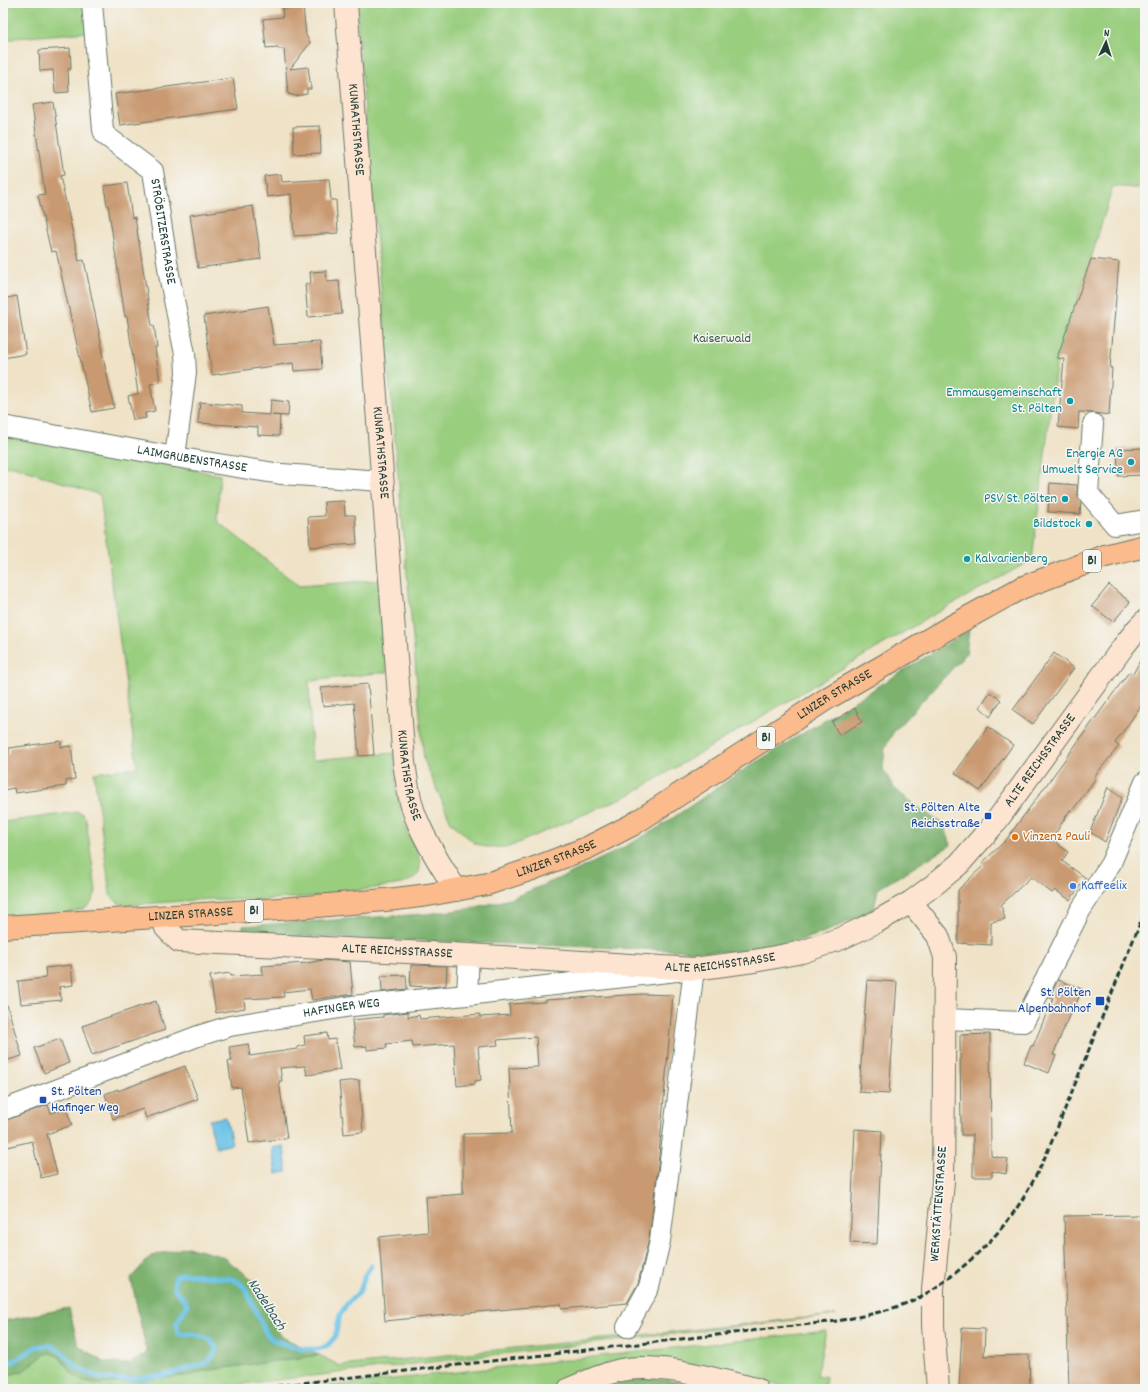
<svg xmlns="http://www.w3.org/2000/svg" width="1148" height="1392" font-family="Dekko,sans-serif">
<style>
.green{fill:#9ace7f;stroke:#5c865a}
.forest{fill:#7bb16e;stroke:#4d7751}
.water{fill:#69c2e7;stroke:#44808e}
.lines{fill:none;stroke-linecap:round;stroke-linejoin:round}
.stream{stroke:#69c2e7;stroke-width:5}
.building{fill:#c99a71}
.street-casing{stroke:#687767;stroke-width:22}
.secondary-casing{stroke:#687767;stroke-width:24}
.primary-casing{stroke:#687767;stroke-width:24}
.street{stroke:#fff;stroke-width:20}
.secondary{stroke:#fde4d1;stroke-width:22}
.primary{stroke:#fbbb8c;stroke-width:22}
.rail{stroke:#1f3d34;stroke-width:3;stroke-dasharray:6 3;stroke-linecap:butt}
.culture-dot{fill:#0f9aa8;stroke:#f6f6f2;stroke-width:1.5}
.transit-dot{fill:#1a4fb4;stroke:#f6f6f2;stroke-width:1.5}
.food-dot{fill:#e8710a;stroke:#f6f6f2;stroke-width:1.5}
.shop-dot{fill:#3f7fe0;stroke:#f6f6f2;stroke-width:1.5}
.labels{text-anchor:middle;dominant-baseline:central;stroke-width:3;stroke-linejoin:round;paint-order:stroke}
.shield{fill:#f6f6f2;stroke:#60746d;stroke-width:1}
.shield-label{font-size:13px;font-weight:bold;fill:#1f3d34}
.street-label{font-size:14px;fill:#1f3d34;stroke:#f6f6f2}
.park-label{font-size:14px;fill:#385a43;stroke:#f6f6f2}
.culture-label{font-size:14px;fill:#0d838f;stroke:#f6f6f2;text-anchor:end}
.transit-label{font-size:14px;fill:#164399;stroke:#f6f6f2;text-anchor:end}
.food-label{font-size:14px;fill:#c56008;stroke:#f6f6f2;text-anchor:start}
.shop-label{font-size:14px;fill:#366cbe;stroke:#f6f6f2;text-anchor:start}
.water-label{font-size:15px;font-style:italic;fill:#325e61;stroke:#f6f6f2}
</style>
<rect width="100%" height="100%" fill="#f6f6f2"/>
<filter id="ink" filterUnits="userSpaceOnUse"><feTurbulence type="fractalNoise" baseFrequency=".025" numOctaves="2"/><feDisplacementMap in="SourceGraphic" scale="8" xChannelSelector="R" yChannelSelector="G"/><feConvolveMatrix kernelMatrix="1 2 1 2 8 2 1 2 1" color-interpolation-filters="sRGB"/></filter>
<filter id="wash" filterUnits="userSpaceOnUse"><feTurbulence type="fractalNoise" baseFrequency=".012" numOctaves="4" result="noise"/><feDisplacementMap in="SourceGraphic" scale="16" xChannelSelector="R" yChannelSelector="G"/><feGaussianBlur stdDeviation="0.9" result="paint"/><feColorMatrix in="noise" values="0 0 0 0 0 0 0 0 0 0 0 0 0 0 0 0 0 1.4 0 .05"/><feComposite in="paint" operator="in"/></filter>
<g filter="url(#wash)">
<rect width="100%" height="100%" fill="#efe2c6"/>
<!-- green -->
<path class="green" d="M3,3H87L88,32L16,38L3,41Z
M356,3H1145V189L1113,186L1091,259L1057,358L1032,560L931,616L631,794L509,847H486L474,843L451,822L424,760L365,112Z
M3,434L39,439L220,475L217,521L299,586L381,580L387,672L309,681L312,760L394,753C395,773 396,792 401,811C403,817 405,823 407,829C411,841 420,853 420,866C420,877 410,881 401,884L321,896L255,900L210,899L128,905C119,904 115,902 110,894L94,773L137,767L100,495L13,466L3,467Z
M78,812L83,814L86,819L96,891C94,897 92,904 87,907C75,916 21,916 3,917V822Z
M836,1315L200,1389H3V1373L12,1374L23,1371L45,1354L51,1353L60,1357L73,1375L101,1384L192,1375L203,1371L319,1355L340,1366Z
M826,1331L817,1375L826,1377L824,1389H796L709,1371L599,1369L548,1389H305Z"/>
<!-- forest -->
<path class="forest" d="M969,630L966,654L894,731L885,747L883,769L894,788L913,804L944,825L951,845L878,889L874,909C855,918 837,928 817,935C787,946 755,950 723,952L243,934V926L425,914L468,909L510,899L565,876L611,854L658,828L742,771Z
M187,1247L221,1256L252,1279L280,1336L319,1355L203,1371L192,1375L101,1384L84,1381L73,1375L60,1357L51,1353L45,1354L23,1371L12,1374L3,1373V1321L69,1308L78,1345L103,1362L129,1364L147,1353L131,1278L151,1256Z
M641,1378L668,1380L716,1389H593L623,1379Z"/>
<!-- water -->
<path class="water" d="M226,1117L232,1144L216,1148L209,1120Z
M284,1146L287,1172L276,1174L272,1148Z"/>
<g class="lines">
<!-- stream -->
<path class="stream" d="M3,1361L13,1362L36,1347L50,1345L61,1351L76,1367L99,1378L118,1380L162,1376L207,1363L215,1353L216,1347L209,1339L194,1334H179C172,1321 182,1317 187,1305C182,1291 168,1293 177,1276L184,1274L232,1279L240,1283L246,1290L267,1335L275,1341L302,1349H319L328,1345L335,1337L340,1315L346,1305L360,1291L365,1275L371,1266"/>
</g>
<g id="blocks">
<!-- building -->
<path class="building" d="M303,7L306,35L310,43L290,69L308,67L311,89H307V94L296,96L288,94L284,49H278V47L266,48L263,19L283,17L282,9Z
M70,48L71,69H68L69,92L55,93L53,70L40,71L39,50Z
M233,78L238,109L120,125L115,94Z
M53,102L64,175L60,176L79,261L84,260L103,352H102L114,408L92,412L56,251L51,252L38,195L45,194L32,105Z
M320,126L321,153L294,154L293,127Z
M281,174L282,182L329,179L331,200H336L338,233L294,236L291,194L267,197L264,176Z
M127,183L132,218L135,217L152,326L154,325L157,348H155L160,382L150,384L155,411L145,413L146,418L133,420L128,396L138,394L127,316L125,317L108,205H107L104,186Z
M253,206L261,259L198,268L190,215Z
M1091,259L1119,262L1110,368H1112L1109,415L1094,413L1079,412L1078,429L1058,427L1064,359L1057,358Z
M326,271L327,282L339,281L342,314L308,317L305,284H311L310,272Z
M17,296L26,354L3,358V299Z
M268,306L274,345L320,342L322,369L294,371L293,363L212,375L204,316Z
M271,400L289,402L288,416L272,415L280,416L279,436L258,435V427L198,423L200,402L242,406V413L270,415Z
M1145,448V475L1118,476L1117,449Z
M1050,483L1077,485V493L1081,502L1080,514L1048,512Z
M344,501L345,515H355L357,544L310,547L308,517L325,516L324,502Z
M1109,585L1130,602L1113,622L1092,606Z
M1145,651V700L1115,743L1119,746L1094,777L1096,778L1072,811L1070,810L1052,839L1068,852L1062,861L1086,878L1070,900L1055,890L1052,893L1031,877L1001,905L1005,919L991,922V945L958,943V890L961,887L984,865L982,863L1006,840L1129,672L1133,674Z
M1054,653L1074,668L1033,724L1013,710Z
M368,684L374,755L359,756L354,703L323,706L321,688Z
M990,692L1001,700L990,717L980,707Z
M855,708L862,722L839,735L832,722Z
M988,727L1013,745L980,791L955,773Z
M61,741V747L71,746L75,779L66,781V786L15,793L14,788L3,790V755L9,754V748Z
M1108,787L1122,798L1105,842L1090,832Z
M323,960L350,962L353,994L312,1000L310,989L283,992L284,997L244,999L245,1008L216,1013L210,976L230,973L231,976L263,974L262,966L307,963Z
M71,965L73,985L59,987L61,1000L21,1004L18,981L46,978L45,968Z
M411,965L447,966L446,985L430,987L410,986Z
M406,975L407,989L382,992L381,976Z
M867,980L897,982L889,1094L859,1092Z
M1058,980L1082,989L1075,1007L1073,1006L1053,1055H1056L1049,1073L1024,1063L1031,1046H1033L1053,998L1050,997Z
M643,994L673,995L658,1166L649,1239L638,1283L627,1303L562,1309L561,1304L385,1321L379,1237L428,1232L426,1197L463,1194V1134L512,1133L509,1068L538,1067L536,1037L497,1040L498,1045L478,1047L481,1080L475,1081V1084L457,1086L454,1044L413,1047L412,1041L386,1044L387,1048L367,1050V1046L355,1047L352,1020L383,1017V1015L408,1012V1017L419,1015L420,1019L480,1014V1017L510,1015L509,1004L546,1002V1000Z
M156,1001L165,1030L92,1055L82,1026Z
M3,1005H7L22,1056L8,1060L6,1053H3Z
M327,1033L328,1040L335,1039L340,1070L307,1075L305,1066L280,1068L282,1081H279L287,1138L249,1143L241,1087L232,1088L228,1061H232L229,1047L248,1044L250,1056L297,1049V1047L305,1045L304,1036Z
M990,1034L991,1156L1008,1159L1006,1174L992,1171V1177H973V1135H961L960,1035Z
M60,1039L69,1063L44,1073L34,1048Z
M185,1066L198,1099L146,1118L143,1109L113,1119L105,1094L118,1089V1091Z
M359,1080L363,1132L344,1134L339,1082Z
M48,1105L51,1113L66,1108L72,1125L47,1134L57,1174L41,1178L32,1141L3,1148V1121Z
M855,1129L882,1131L877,1244L850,1243Z
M1143,1215L1145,1389H1069L1064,1216Z
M962,1328L985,1329L984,1356L1029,1355L1030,1389H959Z"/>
</g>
</g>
<g filter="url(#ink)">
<use href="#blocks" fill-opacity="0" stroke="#687767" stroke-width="1"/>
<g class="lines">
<defs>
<g id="street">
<path id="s1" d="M92,3L103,130L105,135L153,171L170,280L185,354L186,373L175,457"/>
<path d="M1093,424L1088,493L1115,525L1145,520"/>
<path id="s2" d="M3,426L175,457L281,474L382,481"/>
<path d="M467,995L469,955"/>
<path d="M944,1019L1024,1022L1080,911L1111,863L1145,782"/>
<path id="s3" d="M3,1110L198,1036L230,1026L352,1006L467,995L694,969L660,1241L649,1287L627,1327"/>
</g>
<g id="secondary">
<path id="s4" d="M346,3L404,762C407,782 409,802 417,820C427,845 442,867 456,890"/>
<path d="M911,902L938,936L945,957L943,1182L933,1289V1325L938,1389"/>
<path id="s5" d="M163,917L166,928L179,941L469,955L694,969L754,961L802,952L842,938L876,922L911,902L935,884L959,864L995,823L1123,647L1138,628L1145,621"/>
<path d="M569,1389C586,1382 603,1374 621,1370C662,1362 716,1380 756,1389"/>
</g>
<g id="primary">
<path id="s6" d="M3,927L294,908L396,899L428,895L487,884L532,869L587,848L632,825L828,698L947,629L1021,588L1105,556L1145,546"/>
</g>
</defs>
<!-- street casing -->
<use href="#street" class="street-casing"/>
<!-- secondary casing -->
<use href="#secondary" class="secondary-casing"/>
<!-- primary casing -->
<use href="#primary" class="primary-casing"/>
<!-- street -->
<use href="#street" class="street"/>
<!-- secondary -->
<use href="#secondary" class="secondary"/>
<!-- primary -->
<use href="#primary" class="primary"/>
<!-- rail -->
<path class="rail" d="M250,1389L837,1321C863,1316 891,1311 916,1299C934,1290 951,1277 966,1264C1009,1226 1030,1193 1052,1141L1145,911"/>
</g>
</g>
<!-- markers -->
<g class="culture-dot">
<circle cx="1070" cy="401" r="4"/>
<circle cx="1131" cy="462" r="4"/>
<circle cx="1065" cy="499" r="4"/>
<circle cx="1089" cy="524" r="4"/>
<circle cx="967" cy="559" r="4"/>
</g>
<g class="transit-dot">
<rect x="984" y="812" width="8" height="8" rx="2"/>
<rect x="1095" y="996" width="10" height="10" rx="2"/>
<rect x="39" y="1096" width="8" height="8" rx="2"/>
</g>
<circle class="food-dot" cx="1015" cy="837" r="4"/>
<circle class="shop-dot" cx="1073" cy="886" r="4"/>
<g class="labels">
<!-- shield labels -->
<g class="shield">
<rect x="1083" y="550" width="18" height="22" rx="3"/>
<rect x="757" y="727" width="18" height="22" rx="3"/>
<rect x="245" y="900" width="18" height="22" rx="3"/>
</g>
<g class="shield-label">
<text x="1092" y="561">B1</text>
<text x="766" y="738">B1</text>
<text x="254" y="911">B1</text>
</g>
<!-- street labels -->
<g class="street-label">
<text stroke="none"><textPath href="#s4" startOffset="127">KUNRATHSTRASSE</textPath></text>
<text stroke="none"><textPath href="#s1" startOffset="254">STRÖBITZERSTRASSE</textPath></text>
<text stroke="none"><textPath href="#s4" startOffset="451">KUNRATHSTRASSE</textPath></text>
<text stroke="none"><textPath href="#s2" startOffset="192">LAIMGRUBENSTRASSE</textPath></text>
<text stroke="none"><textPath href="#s6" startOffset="884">LINZER STRASSE</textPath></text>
<text stroke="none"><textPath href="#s5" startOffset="968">ALTE REICHSSTRASSE</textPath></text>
<text stroke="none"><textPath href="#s4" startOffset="775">KUNRATHSTRASSE</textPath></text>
<text stroke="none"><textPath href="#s6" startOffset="560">LINZER STRASSE</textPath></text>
<text stroke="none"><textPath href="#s6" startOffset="188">LINZER STRASSE</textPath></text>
<text stroke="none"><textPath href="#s5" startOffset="248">ALTE REICHSSTRASSE</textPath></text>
<text stroke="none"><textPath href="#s5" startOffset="572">ALTE REICHSSTRASSE</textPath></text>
<text stroke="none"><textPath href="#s3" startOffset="355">HAFINGER WEG</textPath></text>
<text transform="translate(939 1204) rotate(-86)">WERKSTÄTTENSTRASSE</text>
</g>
<!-- park labels -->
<g class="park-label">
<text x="722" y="339">Kaiserwald</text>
</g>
<!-- culture labels -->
<g class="culture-label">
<text x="1062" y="393">Emmausgemeinschaft<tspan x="1062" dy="16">St. Pölten</tspan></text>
<text x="1123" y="454">Energie AG<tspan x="1123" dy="16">Umwelt Service</tspan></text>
<text x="1057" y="499">PSV St. Pölten</text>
<text x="1081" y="524">Bildstock</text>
<text x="975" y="559" text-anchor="start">Kalvarienberg</text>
</g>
<!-- transit labels -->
<g class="transit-label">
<text x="980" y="808">St. Pölten Alte<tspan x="980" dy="16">Reichsstraße</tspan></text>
<text x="1091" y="993">St. Pölten<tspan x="1091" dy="16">Alpenbahnhof</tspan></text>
<text x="51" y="1092" text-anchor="start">St. Pölten<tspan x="51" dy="16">Hafinger Weg</tspan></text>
</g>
<!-- food labels -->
<g class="food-label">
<text x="1023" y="837">Vinzenz Pauli</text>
</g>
<!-- shop labels -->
<g class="shop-label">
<text x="1081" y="886">Kaffeelix</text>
</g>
<!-- water labels -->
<g class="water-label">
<text transform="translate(266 1305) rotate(57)">Nadelbach</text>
</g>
</g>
<!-- margin -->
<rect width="1148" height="1392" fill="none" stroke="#f6f6f2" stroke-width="16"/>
<!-- north arrow -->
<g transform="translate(1106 42) rotate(4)" stroke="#f6f6f2" stroke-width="3" paint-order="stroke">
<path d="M0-3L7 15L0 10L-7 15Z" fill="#1f3d34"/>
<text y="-6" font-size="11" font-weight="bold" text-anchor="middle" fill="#1f3d34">N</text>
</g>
</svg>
